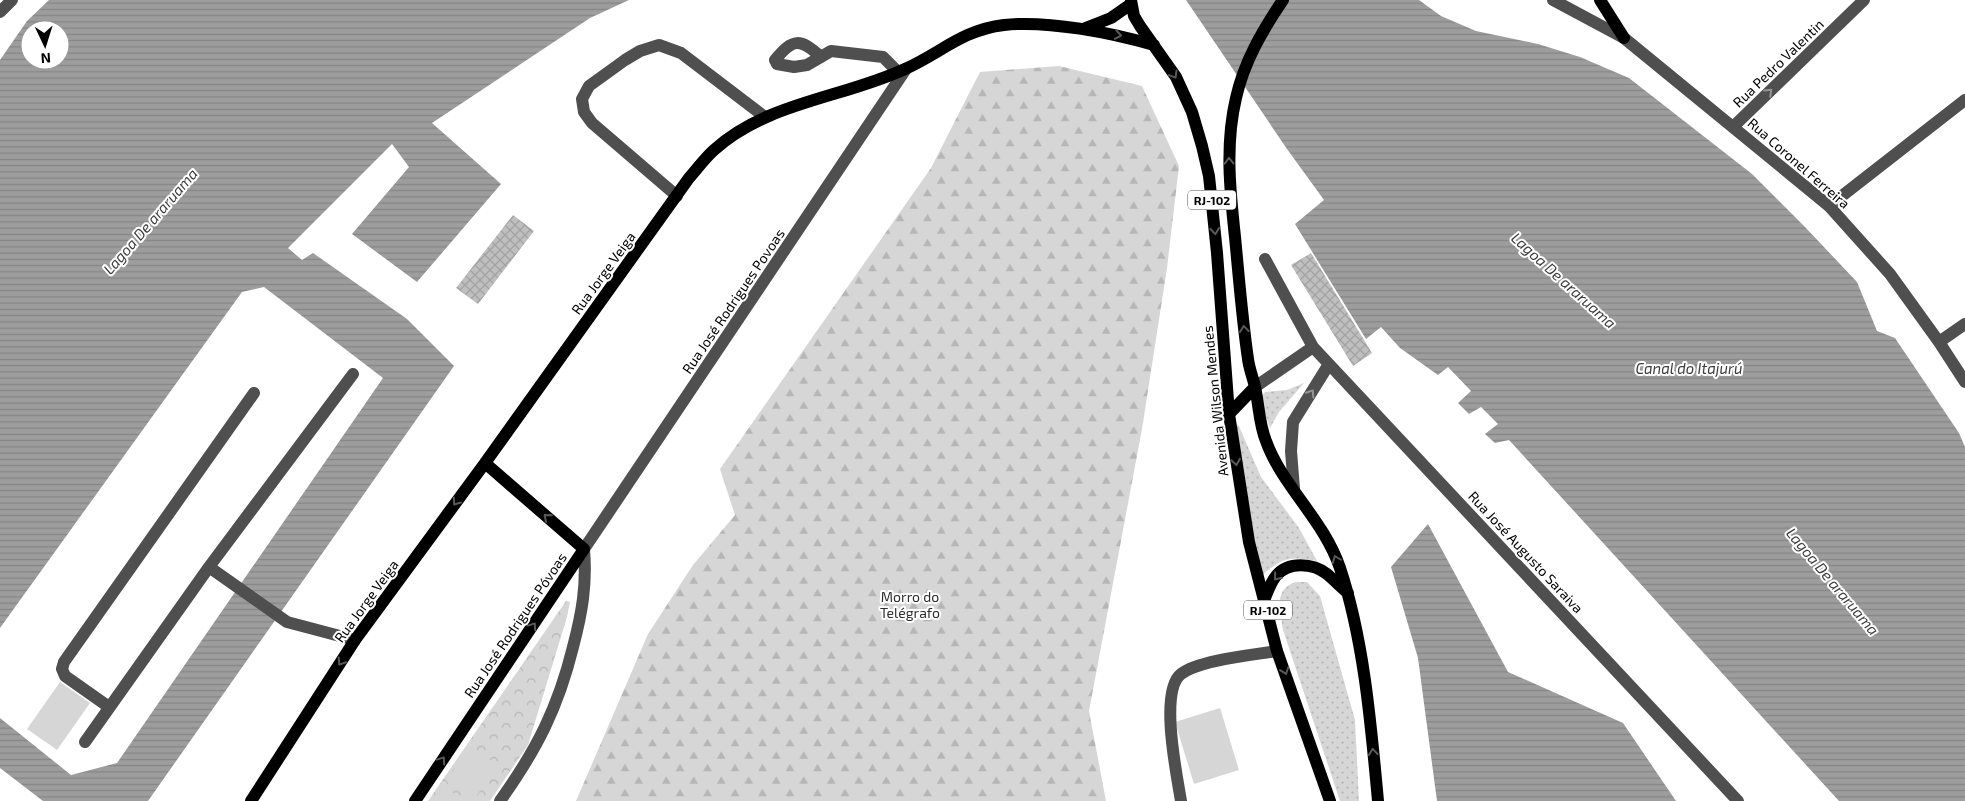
<svg xmlns="http://www.w3.org/2000/svg" width="1965" height="801" font-family="'Exo 2',sans-serif">
<style>
.grass{fill:url(#grass-dots)}
.forest{fill:url(#forest-firs)}
.park{fill:url(#park-crowns)}
.pitch{fill:#d6d6d6}
.water{fill:url(#water-rules);fill-rule:evenodd}
.building{fill:url(#building-cross-hatch)}
.lines{fill:none;stroke-linecap:round;stroke-linejoin:round}
.minor{stroke:#4f4f4f;stroke-width:12}
.major{stroke:#000;stroke-width:12}
.oneway{stroke:#595959}
.oneway2{stroke:#959595}
.labels{text-anchor:middle;dominant-baseline:central;stroke-width:4;stroke-linejoin:round;paint-order:stroke}
.shield{fill:#fff;stroke:#4c4c4c;stroke-width:1}
.shield-label{font-size:12px;font-weight:bold;fill:#000}
.street-label{font-size:14px;fill:#000;stroke:#fff}
.park-label{font-size:14px;fill:#2d2d2d;stroke:#fff}
.water-label{font-size:15px;font-style:italic;fill:#3e3e3e;stroke:#fff}
</style>
<defs>
<pattern id="grass-dots" width="8" height="8" patternUnits="userSpaceOnUse" patternTransform="scale(1.25)"><rect width="8" height="8" fill="#d6d6d6"/><path d="M2 2h.1M6 6h.1" fill="none" stroke="#b6b6b6" stroke-width="1.8" stroke-linecap="round"/></pattern>
<pattern id="forest-firs" width="22" height="20" patternUnits="userSpaceOnUse" patternTransform="scale(1.25)"><rect width="22" height="20" fill="#d6d6d6"/><path d="M5 1l3.5 6h-7zM16 11l3.5 6h-7z" fill="#b6b6b6"/></pattern>
<pattern id="park-crowns" width="20" height="18" patternUnits="userSpaceOnUse" patternTransform="scale(1.25)"><rect width="20" height="18" fill="#d6d6d6"/><path d="M2 6a3 3 0 1 1 6 0M12 15a3 3 0 1 1 6 0" fill="none" stroke="#b6b6b6"/></pattern>
<pattern id="water-rules" width="6" height="5" patternUnits="userSpaceOnUse" patternTransform="scale(1.25)"><rect width="6" height="5" fill="#9d9d9d"/><path d="M0 2.5h6" fill="none" stroke="#858585"/></pattern>
<pattern id="building-cross-hatch" width="8" height="8" patternUnits="userSpaceOnUse" patternTransform="scale(1.25)"><rect width="8" height="8" fill="#bfbfbf"/><path d="M0 0l8 8M0 8l8-8" fill="none" stroke="#a2a2a2"/></pattern>
</defs>
<rect width="100%" height="100%" fill="#fff"/>
<!-- grass -->
<path class="grass" d="M1304,383L1279,412L1270,428L1262,406V396L1265,392L1287,390Z
M1238,424L1261,477L1299,528L1317,561C1289,556 1284,557 1262,575L1250,522L1236,430Z
M1296,582H1307L1320,596L1355,720L1359,801H1340L1283,630C1280,611 1273,589 1296,582Z"/>
<!-- forest -->
<path class="forest" d="M1059,66L1142,86L1179,166L1167,268L1142,429L1089,711L1106,801H576L648,634L693,565L735,515L720,469L931,168L980,72Z"/>
<!-- park -->
<path class="park" d="M566,601L570,602L567,617L528,745L490,801H428Z"/>
<!-- pitch -->
<path class="pitch" d="M60,682L90,703L57,750L27,729Z
M1220,708L1239,770L1194,784L1175,722Z
M469,747L497,764L474,800L446,781Z
M443,786L465,801H433Z"/>
<!-- water -->
<path class="water" d="M49,0H629L590,18L432,123L501,184L417,282L352,234L409,167L392,144L288,248L302,260L313,253L407,319L454,366L148,801H43L0,768V718L71,775L117,763L383,378L264,287L242,292L0,628V60L27,21ZM30,30H60V60H30Z
M1186,0H1419L1441,16L1476,31L1538,44L1580,57L1629,78L1752,174L1805,227L1857,282L1877,331L1895,338L1959,433L1965,447V801H1839L1509,440L1495,443L1485,434L1498,424L1481,407L1469,414L1458,403L1471,391L1448,367L1438,375L1400,348L1381,327L1366,339L1295,224L1324,200L1287,149Z
M1428,524L1508,672L1623,723L1676,801H1437L1418,658L1391,567Z"/>
<!-- building -->
<path class="building" d="M513,215L534,231L478,304L456,288Z
M1311,253L1372,353L1353,366L1291,265Z"/>
<g class="lines">
<!-- minor -->
<path class="minor" d="M1553,0L1624,38L1829,206L1890,274L1939,342L1965,382
M0,12L12,0
M821,57C800,38 793,38 775,60L777,64L794,67L807,65L831,51L883,57L898,72
M1734,126L1864,0
M677,196L592,123L584,112L582,99L589,86L625,60L640,51L659,45L681,53L765,117
M1829,206L1965,100
M1265,259L1313,347L1738,801
M1939,342L1965,324
M1255,387L1313,347
M1294,489L1291,451L1293,422L1329,364
M209,567L287,622L355,640
M109,707L65,676L62,669L64,662L254,393
M85,742L209,567L353,374
M500,801C537,749 558,708 573,647C582,613 587,585 584,549L906,69
M1181,801C1177,776 1159,691 1181,674C1199,660 1253,655 1277,651"/>
<!-- major -->
<path class="major" d="M1131,0L1134,16L1140,26L1176,77L1192,112L1202,146L1209,176L1217,253L1229,414L1249,542L1277,651L1330,801
M1283,0C1262,31 1244,62 1236,98C1225,144 1230,191 1235,237C1239,278 1242,318 1248,359C1249,368 1253,378 1255,387C1259,405 1259,424 1266,441C1282,486 1324,520 1340,568C1364,640 1371,725 1378,801
M1600,0L1624,38
M1083,29L1111,18L1131,4
M1229,414L1255,387
M1265,598C1268,591 1271,582 1276,576C1288,561 1313,563 1327,574C1334,580 1341,587 1348,593
M251,801L355,640L485,463L689,178C697,169 705,158 714,150C767,102 843,98 905,69C941,53 962,30 1004,25C1048,20 1112,33 1154,45
M415,801L584,549L485,463"/>
</g>
<!-- one-way arrows -->
<defs><path id="oneway-chevron" d="M-2-3.5L2.5 0L-2 3.5" fill="none" stroke-width="1.6" stroke-linecap="round" stroke-linejoin="round" transform="scale(1.25)"/></defs>
<g class="oneway">
<use href="#oneway-chevron" transform="translate(1118 35) rotate(10)"/>
<use href="#oneway-chevron" transform="translate(1174 75) rotate(59)"/>
<use href="#oneway-chevron" transform="translate(1229 161) rotate(-91)"/>
<use href="#oneway-chevron" transform="translate(1215 231) rotate(84)"/>
<use href="#oneway-chevron" transform="translate(1244 329) rotate(-97)"/>
<use href="#oneway-chevron" transform="translate(1236 462) rotate(81)"/>
<use href="#oneway-chevron" transform="translate(456 502) rotate(126)"/>
<use href="#oneway-chevron" transform="translate(547 517) rotate(-139)"/>
<use href="#oneway-chevron" transform="translate(1336 559) rotate(-111)"/>
<use href="#oneway-chevron" transform="translate(1277 577) rotate(129)"/>
<use href="#oneway-chevron" transform="translate(533 626) rotate(-56)"/>
<use href="#oneway-chevron" transform="translate(341 662) rotate(123)"/>
<use href="#oneway-chevron" transform="translate(1285 671) rotate(71)"/>
<use href="#oneway-chevron" transform="translate(1373 752) rotate(-96)"/>
<use href="#oneway-chevron" transform="translate(442 760) rotate(-56)"/>
</g>
<g class="oneway2">
<use href="#oneway-chevron" transform="translate(1769 92) rotate(-44)"/>
<use href="#oneway-chevron" transform="translate(1311 393) rotate(-58)"/>
</g>
<g class="labels">
<!-- shield labels -->
<g class="shield">
<rect x="1188" y="190.5" width="48" height="19" rx="4"/>
<rect x="1244" y="600.5" width="48" height="19" rx="4"/>
</g>
<g class="shield-label">
<text x="1212" y="200">RJ-102</text>
<text x="1268" y="610">RJ-102</text>
</g>
<!-- street labels -->
<g class="street-label">
<text transform="translate(1778 63) rotate(-44)">Rua Pedro Valentin</text>
<text transform="translate(1799 163) rotate(41)">Rua Coronel Ferreira</text>
<text transform="translate(603 273) rotate(-54)">Rua Jorge Veiga</text>
<text transform="translate(733 301) rotate(-56)">Rua José Rodrigues Povoas</text>
<text transform="translate(1215 401) rotate(-96)">Avenida Wilson Mendes</text>
<text transform="translate(1526 552) rotate(47)">Rua José Augusto Saraiva</text>
<text transform="translate(366 601) rotate(-54)">Rua Jorge Veiga</text>
<text transform="translate(515 625) rotate(-56)">Rua José Rodrigues Póvoas</text>
</g>
<!-- park labels -->
<g class="park-label">
<text x="910" y="596">Morro do<tspan x="910" dy="16">Telégrafo</tspan></text>
</g>
<!-- water labels -->
<g class="water-label">
<text transform="translate(150 221) rotate(-49)">Lagoa De araruama</text>
<text transform="translate(1564 280) rotate(42)">Lagoa De araruama</text>
<text x="1689" y="368">Canal do Itajurú</text>
<text transform="translate(1833 581) rotate(50)">Lagoa De araruama</text>
</g>
</g>
<!-- north arrow -->
<g transform="translate(45 45) rotate(176)"><circle r="24" fill="#ffffff" stroke="#999999"/>
<path d="M0-4L9 19L0 12L-9 19Z" fill="#000000"/>
<text y="-8" font-size="14" font-weight="bold" text-anchor="middle" fill="#000000">N</text>
</g>
</svg>
